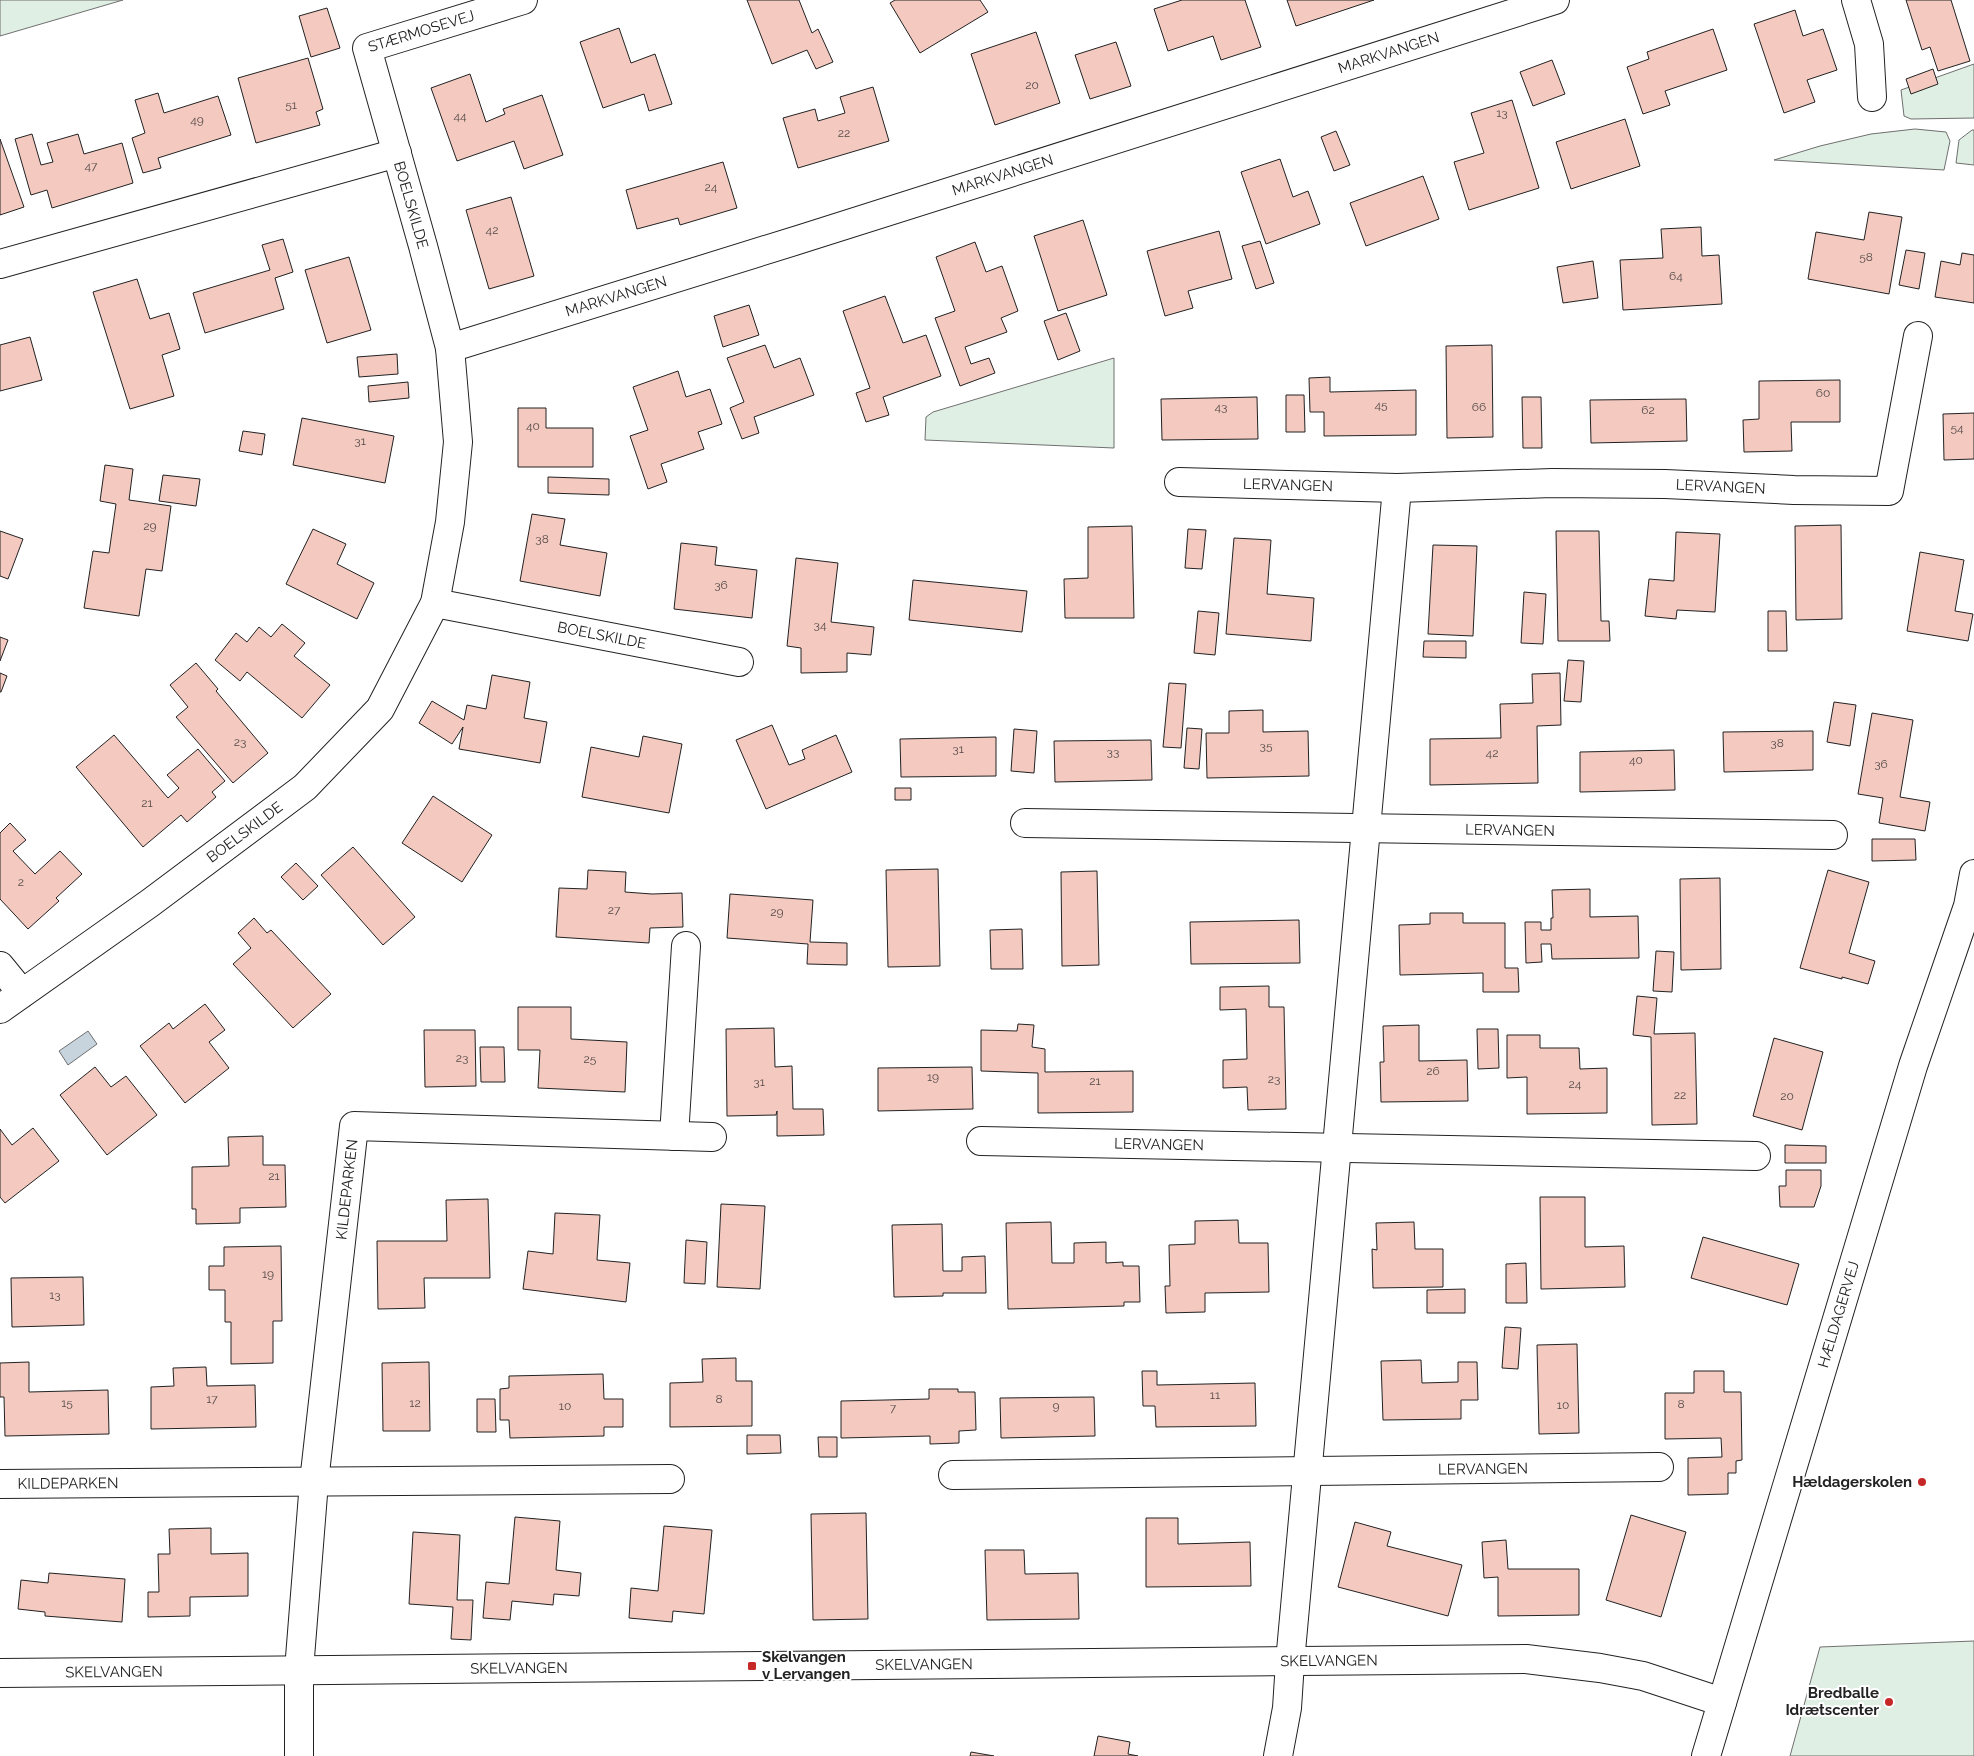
<svg xmlns="http://www.w3.org/2000/svg" width="1974" height="1756" font-family="Raleway,sans-serif">
<style>
.green{fill:#e0efe3;stroke:#6f6f6f}
.water{fill:#c7d3dd;stroke:#6f6f6f}
.building{fill:#f3c9c0;stroke:#222}
.lines{fill:none;stroke-linecap:round;stroke-linejoin:round}
.street-casing{stroke:#222;stroke-width:30}
.secondary-casing{stroke:#222;stroke-width:30}
.street{stroke:#fff;stroke-width:28}
.secondary{stroke:#fff;stroke-width:28}
.poi-dot{fill:#c62828;stroke:#fff;stroke-width:2}
.labels{text-anchor:middle;dominant-baseline:central;stroke-width:4;stroke-linejoin:round;paint-order:stroke}
.number-label{font-size:12px;fill:#564c4a}
.street-label{font-size:15px;fill:#222;stroke:#fff}
.poi-label{font-size:15px;font-weight:bold;fill:#222;stroke:#fff;text-anchor:end}
</style>
<rect width="100%" height="100%" fill="#fff"/>
<!-- green -->
<path class="green" d="M0,0H123L0,36Z
M1974,64V118L1911,119L1904,116L1901,90Z
M1915,129L1946,132L1950,141L1944,170L1774,160L1820,146L1871,134Z
M1972,130H1974V165L1956,163L1959,140Z
M1114,358V448L925,440L926,417L933,412Z
M1974,1641V1756H1790L1820,1647Z"/>
<!-- water -->
<path class="water" d="M88,1031L97,1044L68,1065L59,1051Z"/>
<!-- building -->
<path class="building" d="M747,0H799L812,33L818,29L833,62L816,69L807,50L772,64Z
M895,0H980L988,12L920,53L890,3Z
M1182,0H1245L1261,47L1221,60L1213,36L1168,51L1154,9Z
M1287,0H1374L1296,26Z
M1906,0H1951L1970,61L1938,71L1930,47L1922,50Z
M327,8L340,48L311,57L299,16Z
M1795,10L1803,36L1823,29L1837,70L1807,80L1815,102L1784,113L1754,24Z
M619,28L631,63L655,54L672,104L649,111L644,94L603,108L580,42Z
M1713,29L1727,70L1665,91L1670,105L1643,114L1627,67L1649,59L1647,52Z
M1036,32L1060,103L995,125L971,54Z
M1116,42L1131,86L1090,99L1075,55Z
M308,58L323,109L316,112L320,125L256,143L238,78Z
M1552,60L1565,94L1533,106L1520,72Z
M1933,69L1938,84L1911,94L1906,79Z
M470,74L486,122L505,114L503,109L542,95L563,155L524,169L514,141L457,161L431,88Z
M873,87L889,141L798,168L783,118L815,109L818,121L845,113L840,97Z
M158,93L164,113L218,96L231,135L158,158L161,168L143,173L132,138L145,133L135,100Z
M1512,100L1539,188L1469,210L1454,162L1484,153L1471,113Z
M1625,119L1640,166L1571,189L1556,142Z
M1336,131L1350,165L1334,171L1321,137Z
M32,134L41,165L53,162L47,143L78,134L84,154L122,143L133,183L52,208L47,190L31,195L15,139Z
M0,139L24,207L0,215Z
M1280,159L1293,197L1308,191L1320,224L1266,244L1241,172Z
M723,162L737,208L680,225L678,218L637,229L626,190Z
M1423,176L1439,219L1366,246L1350,203Z
M511,197L534,276L489,289L466,210Z
M1869,212L1902,217L1889,294L1808,279L1816,232L1864,240Z
M1083,220L1107,295L1058,311L1034,236Z
M1701,227L1702,256L1719,255L1722,304L1623,310L1620,260L1663,258L1661,229Z
M1219,231L1232,279L1188,291L1193,308L1165,316L1147,251Z
M283,239L293,272L275,278L284,309L205,333L193,293L270,270L262,245Z
M1260,241L1274,283L1256,289L1242,246Z
M975,242L986,272L1002,266L1018,311L1001,318L1007,332L965,347L971,364L989,358L995,373L960,386L935,318L955,311L936,257Z
M1906,250L1925,253L1919,289L1899,285Z
M1962,253L1974,255V303L1935,297L1941,261L1960,265Z
M349,257L371,330L327,343L305,270Z
M1593,261L1598,298L1563,303L1557,267Z
M137,279L150,319L169,313L180,349L162,355L174,396L130,409L93,292Z
M885,296L903,343L926,335L941,376L883,397L889,415L866,422L856,393L870,388L843,311Z
M749,305L759,335L723,347L714,316Z
M1066,313L1080,351L1058,360L1044,321Z
M30,337L42,380L0,391V345Z
M765,345L774,368L800,358L814,395L754,417L759,433L742,439L730,408L744,402L727,358Z
M1492,345L1493,437L1447,438L1446,346Z
M397,354L398,374L359,377L357,357Z
M678,371L686,397L710,389L722,424L698,432L704,449L661,464L667,482L648,489L630,436L648,430L633,387Z
M1330,377V392L1416,390V435L1324,436V412H1310L1309,378Z
M1840,380V422H1791L1792,451L1744,452L1743,420L1759,419V381Z
M408,382L409,398L369,402L368,386Z
M1286,395H1304L1305,432H1286Z
M1257,397L1258,439L1162,440L1161,399Z
M1522,397H1541L1542,448H1523Z
M1686,399L1687,441L1591,443L1590,400Z
M518,408H546V428H593V467H518Z
M1974,413V459L1944,460L1943,414Z
M302,418L394,436L385,483L293,465Z
M243,431L265,434L262,455L239,451Z
M105,465L133,469L129,500L171,506L162,571L146,569L139,616L84,608L93,551L109,553L116,504L100,501Z
M163,475L200,479L196,506L159,501Z
M548,477L609,479V495L548,493Z
M532,514L565,519L560,545L607,553L600,596L520,581Z
M1841,525L1842,619L1796,620L1795,526Z
M1132,526L1134,618H1065L1064,579L1088,578V527Z
M313,529L346,544L337,564L374,583L357,619L286,584Z
M1188,529L1206,530L1202,569L1185,568Z
M0,531L23,539L8,579L0,576Z
M1556,531H1599L1601,621H1609L1610,641H1558Z
M1676,532L1720,534L1715,612L1677,610L1676,619L1645,616L1649,579L1674,581Z
M1234,538L1271,540L1267,594L1314,598L1311,641L1226,634Z
M681,543L717,547L715,565L757,570L752,618L674,609Z
M1433,545L1477,546L1473,636L1428,634Z
M1920,552L1964,560L1955,611L1973,614L1968,641L1907,631Z
M796,558L838,563L831,622L874,627L871,655L847,653V672L801,673V648L787,646Z
M913,580L1027,591L1022,632L909,620Z
M1524,592L1546,594L1543,644L1521,643Z
M1198,611L1219,613L1215,655L1194,653Z
M1768,611H1786L1787,651H1768Z
M282,624L305,643L294,656L330,685L302,718L247,672L240,681L215,660L236,633L247,642L259,627L271,637Z
M0,637L8,640L0,661Z
M1424,641H1466V658L1423,657Z
M1568,660L1584,661L1581,702L1564,701Z
M196,663L218,689L216,691L268,753L233,783L176,717L188,707L170,685Z
M0,673L7,676L1,692H0Z
M1560,673L1561,725L1537,726L1538,783L1430,785V739L1501,738L1500,704L1533,703L1532,674Z
M492,675L530,682L524,718L547,722L540,763L459,749L463,727L452,744L419,723L432,701L464,720L467,705L486,709Z
M1169,683L1186,684L1181,748L1163,747Z
M1834,702L1856,705L1850,746L1827,742Z
M1263,710V732L1308,731L1309,776L1207,778L1206,733H1229V711Z
M1872,713L1913,720L1900,797L1930,802L1925,831L1879,823L1883,798L1858,794Z
M772,725L789,765L805,759L802,750L836,735L852,772L766,809L736,740Z
M1187,728L1202,729L1199,769L1184,768Z
M1014,729L1037,731L1034,773L1011,771Z
M1813,731V770L1724,772L1723,732Z
M114,735L168,798L179,788L167,775L198,749L225,781L212,792L216,797L187,822L181,815L143,847L76,767Z
M643,736L682,744L669,813L582,797L591,747L639,757Z
M996,737V776L901,777L900,739Z
M1151,740L1152,780L1055,782L1054,741Z
M1674,750L1675,790L1580,792V752Z
M895,788H911V800H895Z
M433,796L492,835L462,882L402,843Z
M10,823L26,840L13,851L35,874L60,851L82,874L56,898L59,901L28,929L0,899V833Z
M1872,839H1915L1916,860L1872,861Z
M353,847L415,917L383,945L321,875Z
M296,863L318,886L303,900L281,877Z
M938,869L940,966L888,967L886,870Z
M588,870L626,872L625,892L652,894L682,893L683,927L650,928L649,943L556,937L559,888L587,889Z
M1828,870L1869,882L1849,953L1875,961L1868,984L1842,977V979L1800,968Z
M1097,871L1099,965L1062,966L1061,872Z
M1720,878L1721,969L1681,970L1680,879Z
M1590,889V917L1638,916L1639,958L1552,959L1551,944H1541L1542,962L1526,963L1525,922H1541V930H1551V918H1553L1552,890Z
M730,894L813,900L810,942L847,943V965L807,964L808,944L727,938Z
M1430,913H1463V923H1505V968H1518L1519,992H1483V973L1400,975L1399,925L1430,924Z
M254,918L267,933L271,930L331,994L293,1028L233,964L251,948L238,933Z
M1299,920L1300,963L1191,964L1190,922Z
M1022,929L1023,969H991L990,930Z
M1656,951L1674,952L1672,992L1653,991Z
M1269,986V1007H1284L1286,1109L1248,1110L1247,1087L1223,1088V1060L1247,1059L1246,1009L1220,1010V987Z
M1637,996L1657,998L1654,1034L1695,1033L1697,1124L1652,1125L1651,1037L1633,1035Z
M205,1004L225,1030L209,1042L229,1068L185,1103L140,1046L169,1023L173,1029Z
M518,1007H571V1039L627,1042L625,1092L538,1088L540,1050H518Z
M1018,1024L1034,1025L1032,1047L1045,1049V1072L1133,1071V1112L1038,1113V1073L981,1071V1030L1017,1031Z
M1419,1025V1061L1467,1060L1468,1101L1381,1102L1380,1062H1384L1383,1026Z
M774,1028L775,1067L792,1066L793,1109H823L824,1135L777,1136V1111L776,1115L727,1116L726,1029Z
M1477,1029H1498L1499,1068L1478,1069Z
M424,1030H475L476,1086L425,1087Z
M1507,1035H1540V1048H1579L1580,1069L1607,1068V1113L1527,1114V1077L1507,1078Z
M1774,1038L1823,1052L1802,1130L1753,1116Z
M480,1047H504L505,1082H481Z
M95,1067L111,1087L126,1076L157,1115L107,1155L60,1095Z
M972,1067L973,1109L878,1111V1068Z
M33,1128L59,1161L5,1203L0,1197V1129L12,1145Z
M263,1136V1165H285L286,1207L240,1208V1223L196,1224V1209H192V1167L229,1166L228,1137Z
M1785,1145L1826,1146V1163H1785Z
M1786,1170H1821V1186L1814,1207H1780L1779,1186H1786Z
M1540,1197H1585V1247L1624,1246L1625,1287L1541,1289Z
M488,1199L490,1278H424L425,1308L378,1309L377,1241H447L446,1200Z
M721,1204L765,1206L760,1289L717,1287Z
M555,1213L600,1215L597,1260L630,1263L626,1302L523,1289L528,1251L553,1254Z
M1238,1220L1239,1243H1268L1269,1292L1205,1293V1312L1166,1313L1165,1286H1170L1169,1245L1195,1244V1221Z
M1051,1222L1052,1263H1074V1243L1106,1242V1263L1123,1262V1266H1139L1140,1302H1124V1306L1008,1309L1006,1223Z
M1414,1222L1415,1249H1443V1287L1373,1288L1372,1249L1377,1250L1376,1223Z
M942,1224L943,1271H962V1257L985,1256L986,1293H943V1296L894,1297L892,1225Z
M1703,1237L1799,1264L1787,1305L1691,1278Z
M686,1240L707,1242L705,1284L684,1283Z
M281,1246L282,1321H273V1363L231,1364V1322H225V1290H209V1266H224V1247Z
M1526,1263L1527,1303H1506V1264Z
M83,1277L84,1325L12,1327L11,1278Z
M1465,1289V1313H1427V1290Z
M1505,1327L1521,1328L1518,1369L1502,1368Z
M1577,1344L1579,1433L1539,1434L1537,1345Z
M736,1358V1381H752V1426L670,1427V1383L703,1382L702,1359Z
M1421,1360L1422,1383L1458,1382V1362H1477L1478,1400H1461V1419L1383,1420L1381,1361Z
M29,1362V1392L108,1390L109,1434L5,1436L4,1397H0V1363Z
M429,1362L430,1431H383L382,1363Z
M206,1367L207,1386L255,1385L256,1427L151,1429V1387L174,1386L173,1368Z
M1142,1371H1157V1385L1255,1383L1256,1426L1156,1427L1155,1406H1143Z
M1694,1371H1724V1392H1741L1742,1460L1736,1461V1473H1728V1494L1688,1495V1458L1722,1457L1721,1438L1665,1439V1393H1694Z
M603,1374L604,1399H623V1427H604V1436L510,1438L509,1420H500V1389L509,1388V1376Z
M929,1389H958V1392H975L976,1430L959,1431V1443L930,1444V1436L841,1438V1401L929,1399Z
M1094,1397L1095,1436L1001,1438L1000,1398Z
M477,1399H495L496,1432H477Z
M747,1435H780L781,1453L747,1454Z
M818,1437H837V1457H819Z
M866,1513L868,1619L813,1620L811,1514Z
M1631,1515L1686,1532L1661,1617L1606,1600Z
M515,1517L560,1521L556,1570L581,1573L579,1596L554,1594L553,1605L512,1601L510,1620L483,1618L486,1582L509,1584Z
M1146,1518H1178V1544L1250,1542L1251,1586L1146,1587Z
M1355,1522L1391,1532L1387,1546L1462,1565L1448,1616L1338,1587Z
M664,1526L712,1530L704,1614L673,1611L672,1622L629,1618L631,1588L658,1591Z
M211,1528V1554L248,1553V1596L190,1597V1616L148,1617V1592H159L158,1554H170L169,1529Z
M413,1532L460,1535L457,1600H473L471,1640L451,1639L453,1607L409,1604Z
M1506,1540L1508,1569H1579V1615L1498,1616V1577L1484,1578L1482,1542Z
M985,1550H1024L1025,1574L1078,1573L1079,1619L987,1620Z
M49,1573L125,1579L122,1622L45,1616V1612L18,1609L21,1580L48,1583Z
M1098,1736L1130,1742L1128,1754L1138,1756H1094Z
M971,1752L994,1756H970Z"/>
<g class="lines">
<defs>
<g id="street">
<path d="M1856,0L1869,44L1872,97"/>
<path d="M0,264L397,153"/>
<path id="s1" d="M450,348L801,239L1555,0"/>
<path id="s2" d="M1179,482L1397,488L1552,483L1665,484L1794,490L1889,491L1918,336"/>
<path id="s3" d="M435,603L739,662"/>
<path id="s4" d="M1025,823L1833,835"/>
<path d="M0,966L22,993"/>
<path id="s5" d="M0,1009L150,903L305,787L380,709L435,603L450,522L458,442L450,348L423,246L367,48L523,0"/>
<path d="M674,1136L686,946"/>
<path id="s6" d="M981,1141L1756,1156"/>
<path id="s7" d="M953,1475L1659,1467"/>
<path id="s8" d="M0,1484L670,1479"/>
<path id="s9" d="M299,1756V1670L314,1482L354,1126L712,1137"/>
<path d="M1278,1756L1287,1708L1290,1662L1397,488"/>
</g>
<g id="secondary">
<path id="s10" d="M0,1673L1526,1659L1600,1668L1643,1676L1722,1702"/>
<path id="s11" d="M1706,1756L1913,1066L1968,906L1974,874"/>
</g>
</defs>
<!-- street casing -->
<use href="#street" class="street-casing"/>
<!-- secondary casing -->
<use href="#secondary" class="secondary-casing"/>
<!-- street -->
<use href="#street" class="street"/>
<!-- secondary -->
<use href="#secondary" class="secondary"/>
</g>
<!-- markers -->
<g class="poi-dot">
<circle cx="1922" cy="1482" r="5"/>
<rect x="747" y="1661" width="10" height="10" rx="2.5"/>
<circle cx="1889" cy="1702" r="5"/>
</g>
<g class="labels">
<!-- number labels -->
<g class="number-label">
<text x="1032" y="85">20</text>
<text x="291" y="105">51</text>
<text x="1502" y="113">13</text>
<text x="460" y="116">44</text>
<text x="197" y="120">49</text>
<text x="844" y="133">22</text>
<text x="91" y="166">47</text>
<text x="711" y="187">24</text>
<text x="492" y="230">42</text>
<text x="1866" y="257">58</text>
<text x="1676" y="276">64</text>
<text x="1823" y="393">60</text>
<text x="1381" y="405">45</text>
<text x="1221" y="407">43</text>
<text x="1479" y="407">66</text>
<text x="1648" y="410">62</text>
<text x="533" y="426">40</text>
<text x="1957" y="428">54</text>
<text x="360" y="441">31</text>
<text x="150" y="526">29</text>
<text x="542" y="539">38</text>
<text x="721" y="585">36</text>
<text x="820" y="625">34</text>
<text x="240" y="742">23</text>
<text x="1777" y="743">38</text>
<text x="1266" y="746">35</text>
<text x="958" y="749">31</text>
<text x="1113" y="752">33</text>
<text x="1492" y="753">42</text>
<text x="1636" y="760">40</text>
<text x="1881" y="764">36</text>
<text x="147" y="803">21</text>
<text x="21" y="882">2</text>
<text x="614" y="910">27</text>
<text x="777" y="912">29</text>
<text x="462" y="1058">23</text>
<text x="590" y="1059">25</text>
<text x="1433" y="1071">26</text>
<text x="933" y="1077">19</text>
<text x="1274" y="1079">23</text>
<text x="1095" y="1081">21</text>
<text x="759" y="1082">31</text>
<text x="1575" y="1084">24</text>
<text x="1680" y="1095">22</text>
<text x="1787" y="1096">20</text>
<text x="274" y="1176">21</text>
<text x="268" y="1274">19</text>
<text x="55" y="1295">13</text>
<text x="1215" y="1395">11</text>
<text x="212" y="1399">17</text>
<text x="719" y="1399">8</text>
<text x="67" y="1403">15</text>
<text x="415" y="1403">12</text>
<text x="1681" y="1404">8</text>
<text x="1563" y="1405">10</text>
<text x="565" y="1406">10</text>
<text x="1056" y="1406">9</text>
<text x="893" y="1408">7</text>
</g>
<!-- street labels -->
<g class="street-label">
<text stroke="none"><textPath href="#s5" startOffset="1230">STÆRMOSEVEJ</textPath></text>
<text stroke="none"><textPath href="#s1" startOffset="984">MARKVANGEN</textPath></text>
<text stroke="none"><textPath href="#s1" startOffset="579">MARKVANGEN</textPath></text>
<text transform="translate(411 205) rotate(74)">BOELSKILDE</text>
<text stroke="none"><textPath href="#s1" startOffset="174">MARKVANGEN</textPath></text>
<text stroke="none"><textPath href="#s2" startOffset="109">LERVANGEN</textPath></text>
<text stroke="none"><textPath href="#s2" startOffset="542">LERVANGEN</textPath></text>
<text stroke="none"><textPath href="#s3" startOffset="170">BOELSKILDE</textPath></text>
<text stroke="none"><textPath href="#s4" startOffset="485">LERVANGEN</textPath></text>
<text stroke="none"><textPath href="#s5" startOffset="302">BOELSKILDE</textPath></text>
<text stroke="none"><textPath href="#s6" startOffset="178">LERVANGEN</textPath></text>
<text stroke="none"><textPath href="#s9" startOffset="569">KILDEPARKEN</textPath></text>
<text stroke="none"><textPath href="#s11" startOffset="461">HÆLDAGERVEJ</textPath></text>
<text stroke="none"><textPath href="#s7" startOffset="530">LERVANGEN</textPath></text>
<text stroke="none"><textPath href="#s8" startOffset="68">KILDEPARKEN</textPath></text>
<text stroke="none"><textPath href="#s10" startOffset="1329">SKELVANGEN</textPath></text>
<text stroke="none"><textPath href="#s10" startOffset="924">SKELVANGEN</textPath></text>
<text stroke="none"><textPath href="#s10" startOffset="519">SKELVANGEN</textPath></text>
<text stroke="none"><textPath href="#s10" startOffset="114">SKELVANGEN</textPath></text>
</g>
<!-- poi labels -->
<g class="poi-label">
<text x="1912" y="1482">Hældagerskolen</text>
<text x="762" y="1657" text-anchor="start">Skelvangen<tspan x="762" dy="17">v Lervangen</tspan></text>
<text x="1879" y="1693">Bredballe<tspan x="1879" dy="17">Idrætscenter</tspan></text>
</g>
</g>
</svg>
